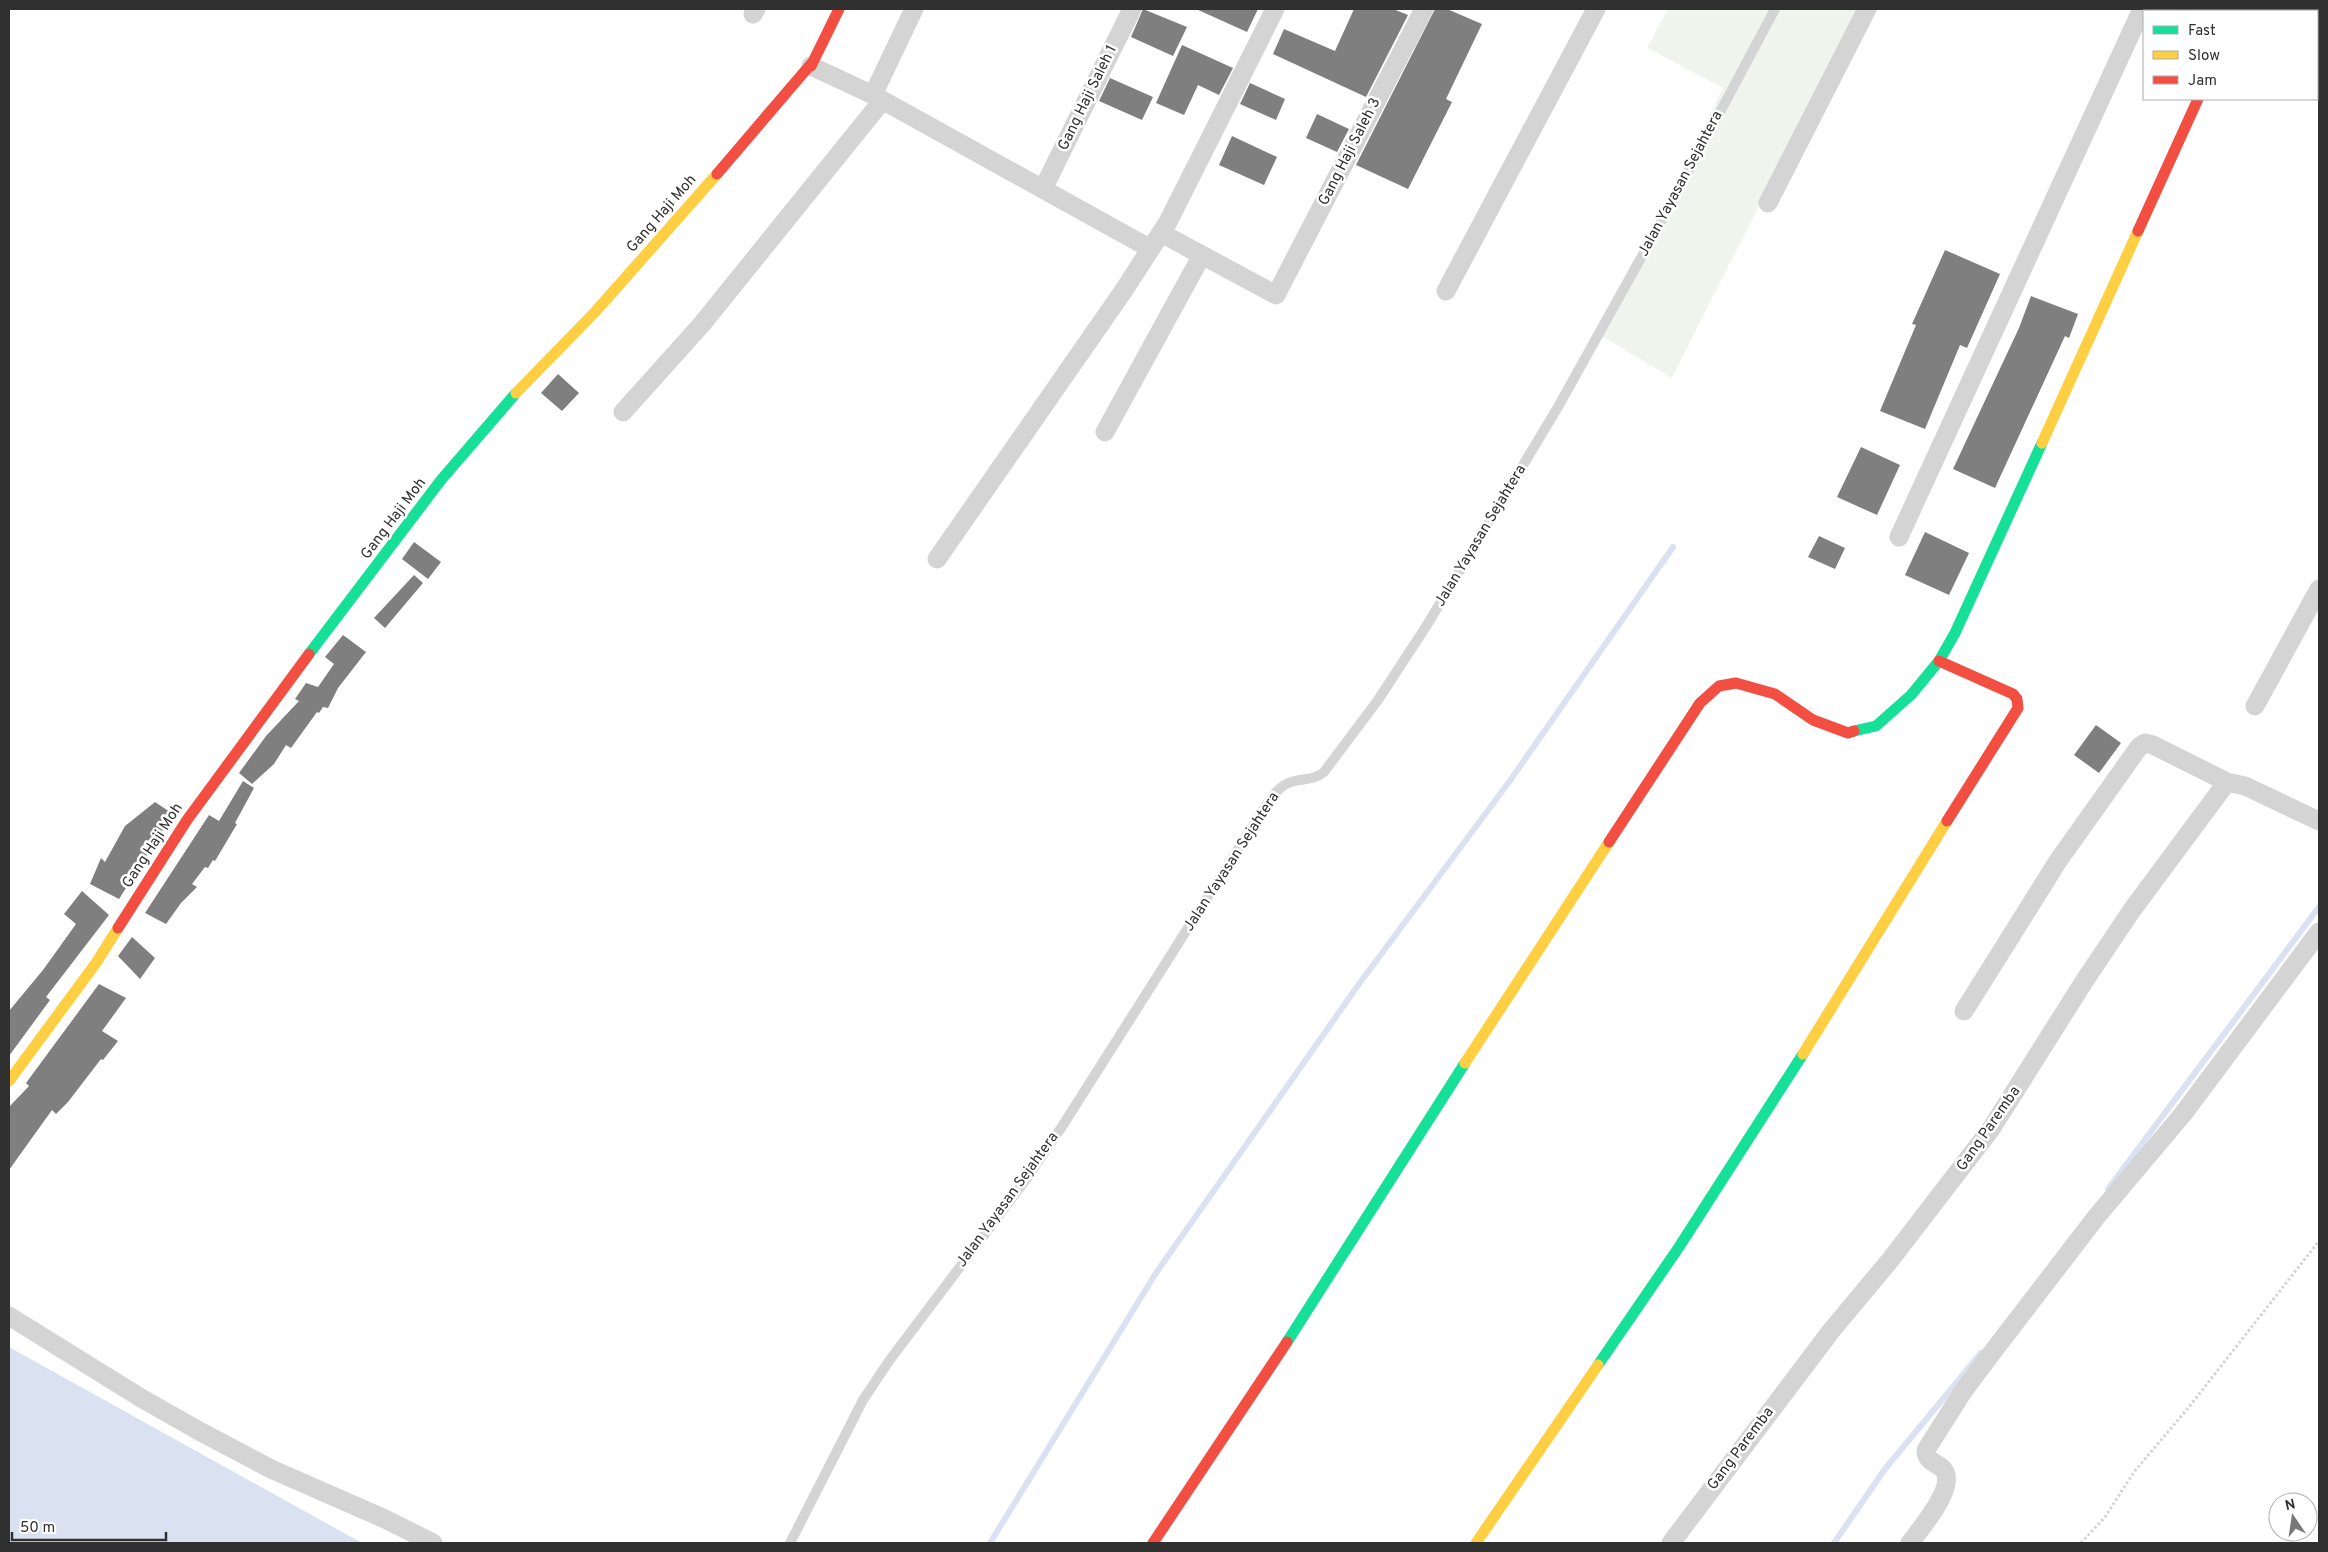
<svg xmlns="http://www.w3.org/2000/svg" width="2328" height="1552" font-family="Overpass,sans-serif">
<style>
.green{fill:#eff5ed}
.water{fill:#dae2f2}
.lines{fill:none;stroke-linecap:round;stroke-linejoin:round}
.stream{stroke:#dae2f2;stroke-width:6}
.building{fill:#7f7f7f}
.path{stroke:#d4d4d4;stroke-width:3;stroke-dasharray:2.5 2.5;stroke-linecap:butt}
.lane{stroke:#d4d4d4;stroke-width:10}
.street{stroke:#d4d4d4;stroke-width:19}
.fast{stroke:#16e098;stroke-width:11}
.slow{stroke:#ffcf43;stroke-width:11}
.jam{stroke:#f24e42;stroke-width:11}
.labels{text-anchor:middle;dominant-baseline:central;stroke-width:5;stroke-linejoin:round;paint-order:stroke}
.street-label{font-size:15px;fill:#303030;stroke:#fff}
</style>
<rect width="100%" height="100%" fill="#fff"/>
<!-- green -->
<path class="green" d="M1668,9H1858L1672,378L1600,335L1723,88L1647,48Z"/>
<!-- water -->
<path class="water" d="M9,1347L362,1543H9Z"/>
<g class="lines">
<!-- stream -->
<path class="stream" d="M2108,1189L2319,907
M990,1543L1156,1273L1359,984L1509,782L1673,547
M1834,1543L1885,1469L1981,1353"/>
</g>
<!-- building -->
<path class="building" d="M1143,9L1187,27L1173,56L1131,37Z
M1196,9H1258L1247,32Z
M1354,9H1393L1408,15L1366,97L1273,54L1284,29L1335,51Z
M1435,9H1447L1482,24L1446,99L1452,102L1408,189L1356,165Z
M1182,45L1233,68L1219,95L1198,85L1184,115L1156,103Z
M1110,78L1153,97L1142,120L1099,101Z
M1250,83L1285,99L1276,120L1240,104Z
M1317,114L1349,129L1337,152L1306,138Z
M1232,136L1277,157L1264,185L1219,165Z
M1945,250L2000,274L1967,348L1960,345L1925,429L1880,411L1916,325L1912,324Z
M2031,296L2078,314L2069,338L2065,336L1995,488L1953,469L2019,328Z
M558,374L579,393L562,411L541,393Z
M1861,447L1900,465L1877,515L1837,497Z
M1925,532L1969,553L1949,595L1905,575Z
M1819,536L1845,548L1835,569L1808,557Z
M414,542L441,562L428,579L402,559Z
M414,575L423,583L385,628L374,618Z
M343,635L366,652L338,688L328,708L323,707L319,713L317,712L291,748L286,745L274,764L252,784L239,773L266,736L299,701L295,699L306,683L318,687L334,664L325,657Z
M2096,725L2121,743L2099,773L2074,755Z
M243,781L254,788L235,823L237,824L215,861L213,860L208,868L205,867L192,884L197,887L181,903L166,924L145,913L209,815L219,821Z
M155,802L173,814L119,899L90,884L101,858L105,862L125,826Z
M82,891L109,915L46,997L50,1000L9,1056V1011L43,970L76,924L64,914Z
M132,937L155,958L140,979L118,956Z
M99,984L126,998L102,1031L118,1041L103,1060L101,1059L68,1102L56,1114L52,1110L9,1170V1107L29,1086L26,1083Z"/>
<g class="lines">
<!-- path -->
<path class="path" d="M2081,1543L2105,1517L2134,1472L2189,1407L2319,1241"/>
<!-- lane -->
<path class="lane" d="M790,1543L863,1400L889,1361L1027,1178L1063,1125L1261,813C1269,802 1277,786 1291,782C1303,778 1313,781 1324,772L1378,700L1427,625L1558,407L1672,202L1775,9"/>
<!-- street -->
<path class="street" d="M2186,9L2192,11
M2311,11L2313,9
M753,14L756,9
M811,66L873,95L1151,249
M2317,67L2319,68
M873,95L914,9
M1044,187L1132,9
M1768,203L1867,9
M1161,233L1276,295L1424,9
M1446,291L1596,9
M623,412L702,324L882,101
M1105,432L1202,255
M1899,537L2142,9
M937,559L1124,290L1168,222L1275,9
M2255,706L2319,589
M1964,1011L2058,861L2139,747L2145,743L2153,745L2227,782
M9,1316L141,1398L201,1432L271,1469L385,1519L433,1543
M1671,1543L1831,1331L1891,1259L1991,1129L2085,980L2132,910L2227,782L2245,786L2319,821
M1910,1543C1920,1529 1958,1486 1943,1469C1936,1462 1926,1462 1926,1450L1964,1390L1991,1354L2097,1216L2183,1114L2319,932"/>
<!-- fast -->
<path class="fast" d="M309,654L441,480L516,393
M1854,731L1876,726L1911,695L1939,661L1955,633L2042,443
M1287,1342L1465,1063
M1598,1365L1679,1247L1803,1054"/>
<!-- slow -->
<path class="slow" d="M516,393L596,311L717,174
M2042,443L2138,231
M1803,1054L1947,821
M1465,1063L1609,842
M9,1081L96,963L118,928
M1476,1543L1598,1365"/>
<!-- jam -->
<path class="jam" d="M717,174L811,64V66L839,9
M2138,231L2198,99
M1939,661L2013,694L2017,699L2018,708L1947,821
M1609,842L1700,703L1719,686L1736,683L1775,694L1813,720L1848,733L1854,731
M118,928L187,820L309,654
M1153,1543L1287,1342"/>
</g>
<g class="labels">
<!-- street labels -->
<g class="street-label">
<text transform="translate(1088 98) rotate(-64)">Gang Haji Saleh 1</text>
<text transform="translate(1350 152) rotate(-63)">Gang Haji Saleh 3</text>
<text transform="translate(1681 184) rotate(-62)">Jalan Yayasan Sejahtera</text>
<text transform="translate(662 214) rotate(-49)">Gang Haji Moh</text>
<text transform="translate(394 519) rotate(-53)">Gang Haji Moh</text>
<text transform="translate(1481 536) rotate(-59)">Jalan Yayasan Sejahtera</text>
<text transform="translate(153 846) rotate(-57)">Gang Haji Moh</text>
<text transform="translate(1232 862) rotate(-57)">Jalan Yayasan Sejahtera</text>
<text transform="translate(1989 1129) rotate(-55)">Gang Paremba</text>
<text transform="translate(1008 1200) rotate(-54)">Jalan Yayasan Sejahtera</text>
<text transform="translate(1741 1449) rotate(-53)">Gang Paremba</text>
</g>
</g>
<!-- border -->
<rect width="2328" height="1552" fill="none" stroke="#303030" stroke-width="20"/>
<!-- legend -->
<rect x="2143" y="10" width="175" height="90" fill="#ffffff" stroke="#acacac"/>
<rect x="2153" y="26" width="25" height="8" fill="#16e098" stroke="#acacac"/>
<text x="2188" y="35" font-size="15" fill="#303030">Fast</text>
<rect x="2153" y="51" width="25" height="8" fill="#ffcf43" stroke="#acacac"/>
<text x="2188" y="60" font-size="15" fill="#303030">Slow</text>
<rect x="2153" y="76" width="25" height="8" fill="#f24e42" stroke="#acacac"/>
<text x="2188" y="85" font-size="15" fill="#303030">Jam</text>
<!-- north arrow -->
<g transform="translate(2293 1517) rotate(347)"><circle r="24" fill="#ffffff" stroke="#acacac"/>
<path d="M0-4L9 19L0 12L-9 19Z" fill="#787878"/>
<text y="-8" font-size="14" font-weight="bold" text-anchor="middle" fill="#303030">N</text>
</g>
<!-- scale -->
<path d="M12 1532v8h154v-8" fill="none" stroke="#303030" stroke-width="2.5"/>
<text x="20" y="1532" font-size="15" fill="#303030" stroke="#ffffff" stroke-width="4" paint-order="stroke">50 m</text>
</svg>
